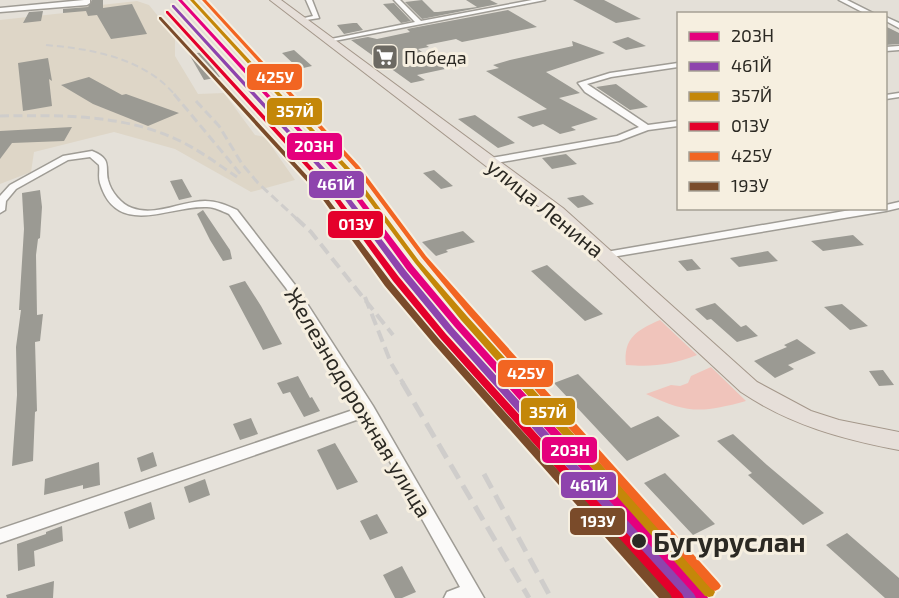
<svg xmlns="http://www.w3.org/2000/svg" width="899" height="598" font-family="'Exo 2',sans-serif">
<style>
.built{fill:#ded6c7}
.green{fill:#f0c4bb}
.building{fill:#9b9a93}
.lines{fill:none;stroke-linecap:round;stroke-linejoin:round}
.minor-casing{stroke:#9f9c95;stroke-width:3}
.primary-casing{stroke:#a4978a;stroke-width:2}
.minor{fill:#fbfaf9;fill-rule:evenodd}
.primary{fill:#e6dfd9;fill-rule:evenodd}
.rail-far3{stroke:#cfcdcb;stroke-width:2;stroke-dasharray:7 4;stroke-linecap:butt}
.rail-far2{stroke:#cfcdcb;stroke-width:3;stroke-dasharray:9 4.5;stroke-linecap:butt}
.rail-far1{stroke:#cfcdcb;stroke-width:4;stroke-dasharray:12 6;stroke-linecap:butt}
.rail{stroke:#cfcdcb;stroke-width:5;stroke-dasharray:16 8;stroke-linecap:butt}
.rail-1-casing{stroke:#f6efe0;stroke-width:4}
.rail-2-casing{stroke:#f6efe0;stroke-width:4}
.rail-3-casing{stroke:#f6efe0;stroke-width:4}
.rail-4-casing{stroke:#f6efe0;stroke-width:4}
.rail-5-casing{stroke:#f6efe0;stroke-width:4}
.rail-6-casing{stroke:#f6efe0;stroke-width:4}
.rail-1{fill:#e5007d;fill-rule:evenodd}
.rail-2{fill:#8e44ad;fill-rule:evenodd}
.rail-3{fill:#c48709;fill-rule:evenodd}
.rail-4{fill:#e4002b;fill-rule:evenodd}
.rail-5{fill:#f26522;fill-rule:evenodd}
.rail-6{fill:#7a4b2a;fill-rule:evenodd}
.stop-dot{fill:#2b2923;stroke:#f6efe0;stroke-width:2}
.labels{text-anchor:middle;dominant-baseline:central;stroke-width:6;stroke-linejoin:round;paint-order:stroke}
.far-poi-label{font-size:18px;fill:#2b2923;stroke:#f6efe0;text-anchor:start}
.street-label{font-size:22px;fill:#2b2923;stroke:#f6efe0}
.near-stop-label{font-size:27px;font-weight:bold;fill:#2b2923;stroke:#f6efe0;text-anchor:start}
.line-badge{stroke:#f6efe0;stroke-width:2}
.badge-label{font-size:16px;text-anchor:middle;font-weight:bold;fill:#fff}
</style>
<rect width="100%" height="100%" fill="#e4e0d8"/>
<!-- built -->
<path class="built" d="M137,1L149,5L175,37V56L198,94L224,93L255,135L265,137L295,180L251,192L175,149L114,132L34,152L31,172L0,184V20L64,13L65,9Z"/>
<!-- green -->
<path class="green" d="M660,320L697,355C671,365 654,367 626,365C623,338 637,330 660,320Z
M711,367L746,401C702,413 688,414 646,394L671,385L680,386L688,383L691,376Z"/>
<!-- building -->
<path class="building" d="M92,0H103V8L132,4L147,34L111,39L97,15L88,16L86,11L63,13V9L88,7Z
M422,0L434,12H438L477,7L466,0H490L498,4L422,19L405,2Z
M573,0H604L641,19L616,23Z
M394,3L411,21L401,23L383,4Z
M508,10L537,27L462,42L456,39L426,45L429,47L418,49L445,69L417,75L425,80L411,83L351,40L368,37L377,39L410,32L407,29Z
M43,11L41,21L23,23L29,12Z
M353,23H357L363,30L344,34L337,25Z
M885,26L899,33V44L885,45Z
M628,37L646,46L626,50L612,42Z
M572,41L605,53L546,72L580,93L559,98L598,119L571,127L576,130L560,134L543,124L533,127L517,117L547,109L486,71L499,68L493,65L510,60L573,46Z
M294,50L312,66L299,69L282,53Z
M205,52L213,62L210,63L220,77L204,80L189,54Z
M48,58L52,81L49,79L52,106L23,111L18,63Z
M89,77L122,95L126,94L179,113L148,126L93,104L61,85Z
M616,84L648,107L630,110L596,87Z
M475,115L515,143L498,148L458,119Z
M72,127L64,141L12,143L0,159V131Z
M566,154L577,164L552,169L542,158Z
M434,170L453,186L441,189L423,173Z
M182,179L192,197L179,200L170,181Z
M40,190L42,207L40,238L38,239L36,255L37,315L43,314L40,341L35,342L37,411L35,412L33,461L12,466L17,395L16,347L21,310H19L24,229L22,193Z
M583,195L594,204L578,208L567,198Z
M203,210L230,250L232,259L223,261L210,240L197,214Z
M463,231L475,242L446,250L448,252L436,256L422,242Z
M853,235L864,245L823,251L811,241Z
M768,251L778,261L739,267L730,258Z
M692,259L701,269L687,271L678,261Z
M547,265L574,289L603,314L585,321L531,271Z
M245,281L261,306L282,344L263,350L229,286Z
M715,303L741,327L746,325L758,336L737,342L711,319L707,320L695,309Z
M842,304L868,326L850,330L824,307Z
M797,339L816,353L788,365L794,369L775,378L754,361L787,347L784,345Z
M883,370L894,385L879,386L869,371Z
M578,374L631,428L658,416L680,436L627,461L554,383Z
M298,376L310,398L312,397L320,411L304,417L290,392L283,394L277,383Z
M251,418L258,434L240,440L233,424Z
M733,434L767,465L824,513L803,525L748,475L752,473L717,441Z
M335,443L358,482L337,490L317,450Z
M153,452L157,466L141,472L137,458Z
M99,462L100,485L83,489V485L44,495L45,479Z
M665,473L715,524L693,535L644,483Z
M205,479L210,495L189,503L184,487Z
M151,502L155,519L129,529L124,512Z
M377,514L388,533L370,540L360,521Z
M62,526L63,541L34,551L35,566L18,571L17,544L46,534V532Z
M847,533L899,578V598H885L826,545Z
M402,566L416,592L402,598H395L383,575Z
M54,581L53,598H7L6,595Z"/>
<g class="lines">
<defs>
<path id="minor" d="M84,0H90V3L87,5L0,12V8Z
M306,0H312L319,18L300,21V19L313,16Z
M394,0H400L421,21L532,0H545L329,42L326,40L415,22Z
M839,0H847L875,14H866Z
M886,17L899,23V28L886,21Z
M899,46V50L886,51V47Z
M678,63V67L611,77L587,84L648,125L678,121V126L648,130L619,141L491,164L486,161L491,158L617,136L639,127L585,92L578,83L610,73Z
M899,93V97L886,99V95Z
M92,151C112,159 105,166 108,180C111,192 121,204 132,208C155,217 182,201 205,201C217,201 226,205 237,210L295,285L373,406L484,598H444L447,592L460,587L365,417L0,543V529L359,408L286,288L229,214C222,211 215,207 207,207C170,205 117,239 100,183C98,177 100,171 99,165L90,157L68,160L16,189L6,201L5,210L0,213V196L10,185L63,156Z
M899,202V208L886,211L606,258L600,255L606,252L862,208H886V205Z"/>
<path id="primary" d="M270,0H281L563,208L757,382L811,411L839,420L899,432V450C842,439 790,425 741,392L551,216Z"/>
</defs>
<!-- minor casing -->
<use href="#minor" class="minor-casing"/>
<!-- primary casing -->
<use href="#primary" class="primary-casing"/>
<!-- minor -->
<use href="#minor" class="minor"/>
<!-- primary -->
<use href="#primary" class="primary"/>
<!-- rail-far3 -->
<path class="rail-far3" d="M46,45C92,49 144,58 175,95"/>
<!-- rail-far2 -->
<path class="rail-far2" d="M174,94L243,177
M196,101L219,126L242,164L258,183L298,220
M0,116C62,115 126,114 182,142C202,152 219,165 237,177"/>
<!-- rail-far1 -->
<path class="rail-far1" d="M296,218L311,232L393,335
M365,297L391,363L403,383"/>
<!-- rail -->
<path class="rail" d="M402,382L529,598
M484,474L551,598"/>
<defs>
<path id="rail-1" d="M178,0H182L346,178L413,266L460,322L706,594L708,598H695L454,326L407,270L342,180Z"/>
<path id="rail-2" d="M172,5H174L339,184L406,271L453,328L694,594L696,598H683L447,332L400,275L335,186L172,7Z"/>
<path id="rail-3" d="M190,0H194L353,172L419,261L467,316L713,588L715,592L713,596L709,597L705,596L461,320L415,263L349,174Z"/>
<path id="rail-4" d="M166,11H168L332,189L399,277L446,334L682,594L684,598H671L440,338L393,281L328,191L166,13Z"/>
<path id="rail-5" d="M202,0H206L359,166L426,256L474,310L719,583L721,586L719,589L715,591L711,589L468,314L422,258L355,168Z"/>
<path id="rail-6" d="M159,17H161L325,195L391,282L439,339L670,594L672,598H659L433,343L385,286L321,197L159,19Z"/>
</defs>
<!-- rail-1 casing -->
<use href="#rail-1" class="rail-1-casing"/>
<!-- rail-2 casing -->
<use href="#rail-2" class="rail-2-casing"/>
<!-- rail-3 casing -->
<use href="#rail-3" class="rail-3-casing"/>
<!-- rail-4 casing -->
<use href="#rail-4" class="rail-4-casing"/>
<!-- rail-5 casing -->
<use href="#rail-5" class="rail-5-casing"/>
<!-- rail-6 casing -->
<use href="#rail-6" class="rail-6-casing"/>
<!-- rail-1 -->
<use href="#rail-1" class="rail-1"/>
<!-- rail-2 -->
<use href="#rail-2" class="rail-2"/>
<!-- rail-3 -->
<use href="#rail-3" class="rail-3"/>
<!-- rail-4 -->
<use href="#rail-4" class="rail-4"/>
<!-- rail-5 -->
<use href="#rail-5" class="rail-5"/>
<!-- rail-6 -->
<use href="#rail-6" class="rail-6"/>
</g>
<!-- icons -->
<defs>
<symbol id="supermarket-square" viewBox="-11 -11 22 22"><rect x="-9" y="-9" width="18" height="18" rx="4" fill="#6c6962" stroke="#f6efe0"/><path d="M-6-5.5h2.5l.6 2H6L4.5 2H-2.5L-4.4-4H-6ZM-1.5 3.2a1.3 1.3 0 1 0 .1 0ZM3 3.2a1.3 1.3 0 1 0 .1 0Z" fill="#fff"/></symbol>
</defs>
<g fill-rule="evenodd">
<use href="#supermarket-square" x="370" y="42" width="30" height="30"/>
</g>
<!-- markers -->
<circle class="stop-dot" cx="639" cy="541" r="8"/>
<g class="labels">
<!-- far-poi labels -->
<g class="far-poi-label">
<text x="404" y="57">Победа</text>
</g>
<!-- street labels -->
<g class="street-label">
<text transform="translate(546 207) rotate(39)">улица Ленина</text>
<text transform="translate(359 402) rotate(59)">Железнодорожная улица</text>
</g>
<!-- near-stop labels -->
<g class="near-stop-label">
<text x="653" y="541">Бугуруслан</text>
</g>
</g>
<g class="line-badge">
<rect x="246" y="63" width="57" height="28" rx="6" fill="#f26522"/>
<rect x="266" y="97" width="57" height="29" rx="6" fill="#c48709"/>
<rect x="286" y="132" width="57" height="29" rx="6" fill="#e5007d"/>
<rect x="308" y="170" width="57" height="29" rx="6" fill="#8e44ad"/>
<rect x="327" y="210" width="57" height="29" rx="6" fill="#e4002b"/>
<rect x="497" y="359" width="57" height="29" rx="6" fill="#f26522"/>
<rect x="520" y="397" width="56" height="29" rx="6" fill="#c48709"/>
<rect x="541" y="436" width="57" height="28" rx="6" fill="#e5007d"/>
<rect x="560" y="471" width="57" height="28" rx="6" fill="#8e44ad"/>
<rect x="569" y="507" width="57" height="29" rx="6" fill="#7a4b2a"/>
</g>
<g class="badge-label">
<text x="275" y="83">425У</text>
<text x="295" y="117">357Й</text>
<text x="314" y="152">203Н</text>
<text x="336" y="190">461Й</text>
<text x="356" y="230">013У</text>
<text x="526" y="379">425У</text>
<text x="548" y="418">357Й</text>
<text x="570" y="456">203Н</text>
<text x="589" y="491">461Й</text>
<text x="598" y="527">193У</text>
</g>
<!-- legend -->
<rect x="677" y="12" width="210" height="198" fill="#f6efe0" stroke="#a5a094" stroke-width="1.5"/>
<rect x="689" y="32" width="30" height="9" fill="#e5007d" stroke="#a5a094" stroke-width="1.5"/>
<text x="731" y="42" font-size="18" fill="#2b2923">203Н</text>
<rect x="689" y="62" width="30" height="9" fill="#8e44ad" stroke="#a5a094" stroke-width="1.5"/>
<text x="731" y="72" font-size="18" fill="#2b2923">461Й</text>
<rect x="689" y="92" width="30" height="9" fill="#c48709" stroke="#a5a094" stroke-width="1.5"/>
<text x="731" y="102" font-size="18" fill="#2b2923">357Й</text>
<rect x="689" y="122" width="30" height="9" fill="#e4002b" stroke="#a5a094" stroke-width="1.5"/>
<text x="731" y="132" font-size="18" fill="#2b2923">013У</text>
<rect x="689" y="152" width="30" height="9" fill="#f26522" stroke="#a5a094" stroke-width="1.5"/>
<text x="731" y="162" font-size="18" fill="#2b2923">425У</text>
<rect x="689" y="182" width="30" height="9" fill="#7a4b2a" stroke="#a5a094" stroke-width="1.5"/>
<text x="731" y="192" font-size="18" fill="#2b2923">193У</text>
</svg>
